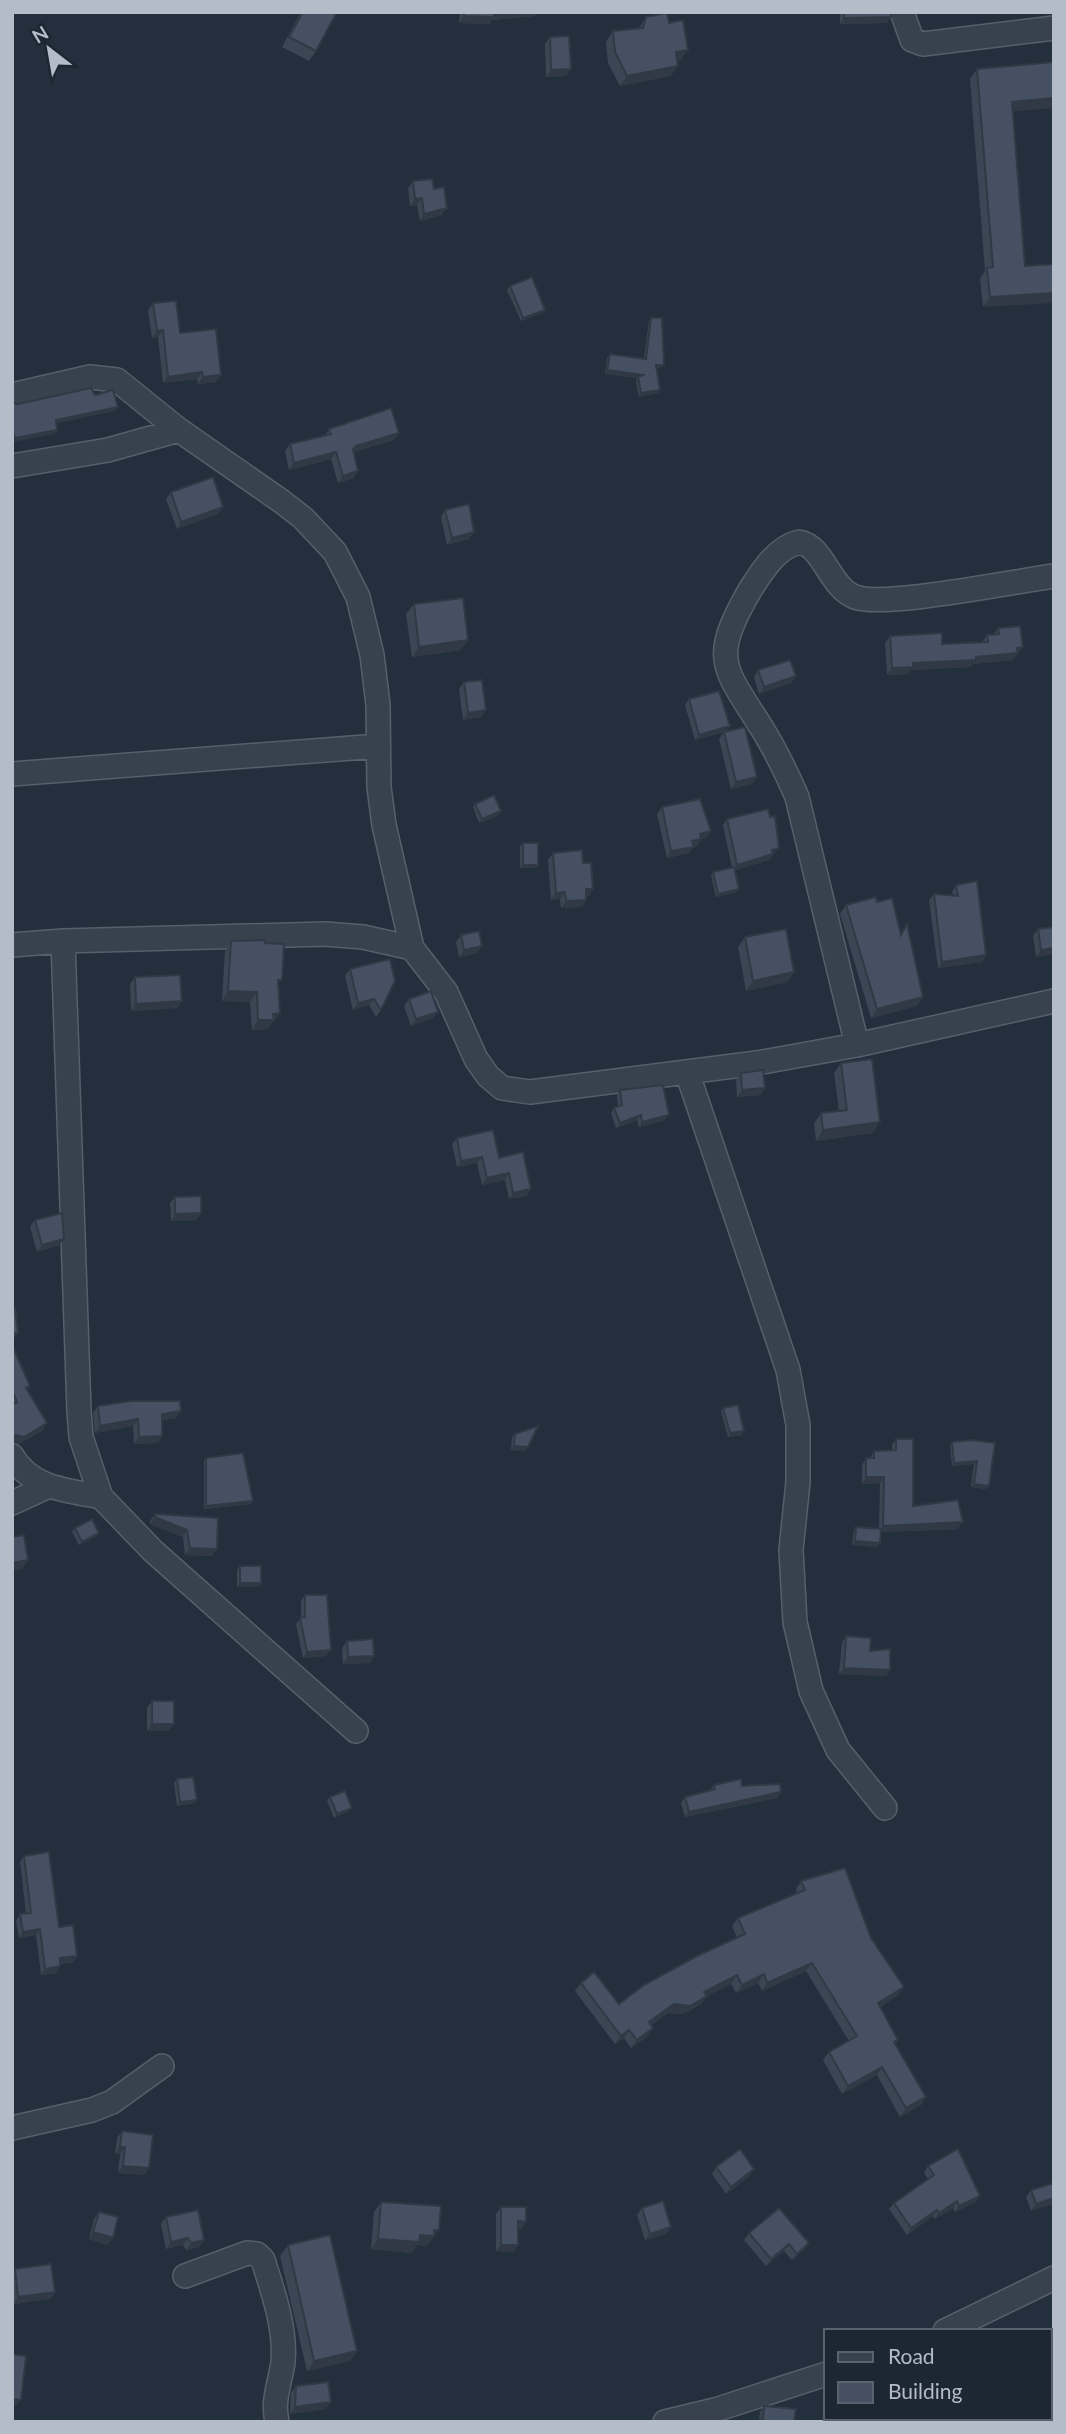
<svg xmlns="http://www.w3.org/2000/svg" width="1066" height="2434" font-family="Lato,sans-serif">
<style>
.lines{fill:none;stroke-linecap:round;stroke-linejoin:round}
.minor-casing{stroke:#565f6c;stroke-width:26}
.minor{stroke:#38414e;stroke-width:23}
.wall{fill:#3b4654}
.shaded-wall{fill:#303945}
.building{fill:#455162;stroke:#303945;stroke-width:2}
</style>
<rect width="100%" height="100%" fill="#242f3e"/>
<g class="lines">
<defs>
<path id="minor" d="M902,12L912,40L923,44L1054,28
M12,395L90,377L117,380L179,430L281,501L303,518L335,552L358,597L372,655L378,705L379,787L384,825L412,948
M12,466L108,450L179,430
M12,774L378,746
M63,941L79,1411L81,1437L101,1497L153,1551L356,1731
M12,945L63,941L325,934L363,937L412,948L446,992L476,1059L488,1076L502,1088L530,1092L757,1063L857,1045L1054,1001
M857,1045L797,797C787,774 776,751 763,730C724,667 709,661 750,590C762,571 776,548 799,542C824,546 829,587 855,597C884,608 1016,581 1054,576
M687,1072L788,1370L798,1425V1482L791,1550L795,1622L811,1691L838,1750L885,1808
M12,1456C32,1489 66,1490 101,1497
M12,1503L47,1487
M12,2128L92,2110L112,2102L162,2066
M185,2276L247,2253L257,2254L263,2260C273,2292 286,2328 283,2362C280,2384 272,2400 277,2422
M945,2331L1054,2278
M665,2422L715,2410L826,2374
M966,2422V2418"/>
</defs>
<!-- minor casing -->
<use href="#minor" class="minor-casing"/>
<!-- minor -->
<use href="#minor" class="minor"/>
</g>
<!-- wall -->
<path class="wall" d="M301,12H337L316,51L309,61L282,47Z
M460,12H538L535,16L492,20L489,24L459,23Z
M840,12H891L887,23L840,24Z
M646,17L681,60L678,61L671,76L620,86L608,63L606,42L613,31L639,28Z
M550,37L571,69L566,76L546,77L545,44Z
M977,69L1054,108L1012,111L1025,266L983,307L980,278L985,271L970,79Z
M413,181L442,215L420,221L417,205L410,206L408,188Z
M510,286L542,313L521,321L507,290Z
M153,303L180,333L216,382L198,384L197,379L163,383L158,337L152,338L148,310Z
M651,318L661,368H657L660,390L658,393L639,397L636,381L637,378L605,374L607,358L610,354L644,359L649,321Z
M329,429L394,440L354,452V478L338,483L331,459L289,470L285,451L290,444L325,435Z
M171,492L223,507L218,514L177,529L166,499Z
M445,510L474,532L469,539L447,545L441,517Z
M414,604L461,650L412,657L406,614Z
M998,628L1023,647L1013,660L973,664L971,667L911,670L908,674L887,675L885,643L890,636L942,644L982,642L987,635L994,634Z
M758,670L796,676L791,683L759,694L754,677Z
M464,682L486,710L481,717L463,720L459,689Z
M689,699L730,726L726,731L752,784L731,789L719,739L724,732L695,740L685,705Z
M475,804L499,815L479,823L473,807Z
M662,807L711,831L706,838L701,839L697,846L693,847L689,853L667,858L657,814Z
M727,819L779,848L769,860L735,870L739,889L737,892L716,897L711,876L713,872L732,868L723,825Z
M523,843L538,865L536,868H520V846Z
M553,853L583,863L589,896H586V900L582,907L561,908L560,899L551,900L548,860Z
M956,885L986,955L982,962L938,968L929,900L934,894L953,896L952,892Z
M877,902L901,933L907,924L923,997L917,1006L871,1018L840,914L846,905Z
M1038,929L1054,954L1036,957L1033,936Z
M461,935L482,946L477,953L459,957L456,942Z
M745,937L794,972L787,982L746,991L738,947Z
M231,941L279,985L280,1013L267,1029L252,1030L250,1002L222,1001L225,951Z
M390,959L381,1010L376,1017L369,1005L353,1010L345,976L350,969Z
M135,977L182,1001L177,1008L131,1011L130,984Z
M409,999L438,1012L433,1018L411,1026L404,1006Z
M841,1063L873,1133L816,1141L814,1123L821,1113L839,1111L834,1073Z
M741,1073L765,1088L760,1095L737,1097L736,1080Z
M620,1090L665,1120L639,1127L637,1120L616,1128L611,1113L614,1108L618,1106L617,1095Z
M457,1138L499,1158L527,1196L509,1199L505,1180L482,1185L477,1163L457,1167L452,1144Z
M175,1197L201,1213L196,1220L171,1221L170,1203Z
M35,1220L59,1245L37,1252L30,1227Z
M12,1345L30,1386L27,1390L43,1430L19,1444L12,1442Z
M98,1406L176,1418L162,1420V1436L158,1443L134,1444L133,1426L95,1433L93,1413Z
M723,1408L742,1435L728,1437L721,1411Z
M515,1434L525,1451L511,1450L512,1437Z
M896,1439L913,1506L958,1529L881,1532L880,1543L877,1547L852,1545L854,1530L856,1527L879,1529L880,1483L862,1484V1465L866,1458H870L874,1451L892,1450V1445Z
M972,1440L986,1489L971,1487L974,1464L952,1466L950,1446L952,1442Z
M206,1458L253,1501L250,1504L204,1509V1461Z
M155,1514L218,1518L212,1556L185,1555L183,1537L150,1524V1521Z
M75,1528L97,1536L79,1545L72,1532Z
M240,1566L261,1583L259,1586L237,1587V1570Z
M305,1595L326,1656L303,1658L296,1624L301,1618V1601Z
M846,1636L870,1651L890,1670L886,1676L839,1674L842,1642Z
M347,1641L374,1656L370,1663L343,1664L342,1648Z
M152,1701L174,1724L169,1731H147V1708Z
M177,1779L197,1800L194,1803L177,1806L174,1783Z
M714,1785L742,1786L781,1792L777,1798L685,1817L681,1803L685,1797L710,1790Z
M330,1797L349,1811L334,1818L327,1801Z
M24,1856L59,1927L77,1956L73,1962L60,1964V1966L56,1973L41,1975L36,1935L19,1938L16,1921L20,1914L26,1913L20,1862Z
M801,1881L871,1938L904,1987L898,1995L880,2007L898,2040L895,2044L926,2097L921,2105L900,2117L877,2075L842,2094L823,2060L829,2052L849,2041L806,1971L762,1991L758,1983L736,1993L731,1984L707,1996L701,2004L684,2014L668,2013L651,2025L648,2036L631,2048L624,2038L615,2044L575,1991L581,1983L619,2004L737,1938L732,1926L738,1918L797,1893L796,1889Z
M122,2131L144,2175L118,2173L120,2154H115L117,2138Z
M928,2166L976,2202L955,2212L953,2208L935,2219L933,2216L907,2235L889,2209L894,2203L928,2179L924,2173Z
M716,2167L754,2169L750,2176L726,2194L712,2174Z
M1054,2183L1031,2211L1026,2197L1031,2190Z
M381,2202L432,2241H430L427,2246L417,2245L412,2253L371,2249L374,2212Z
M501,2207L522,2229L518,2228V2245L513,2252L496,2251V2214Z
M642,2208L671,2227L666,2234L645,2240L637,2215Z
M99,2212L108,2245L89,2239L94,2219Z
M166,2217L204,2240L199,2247L186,2250L183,2245L166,2249L161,2224Z
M749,2233L809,2243L804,2250L792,2260L784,2251L766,2266L744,2240Z
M288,2245L357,2351L350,2361L307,2371L280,2256Z
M15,2269L55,2292L50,2299L14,2304L12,2294V2273Z
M296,2386L326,2409L290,2414L291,2393Z
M764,2406L794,2422L759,2420L760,2412Z"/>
<!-- shaded-wall -->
<path class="shaded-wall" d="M510,12H538L535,16L492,20L489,24L459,23L464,16Z
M891,17L887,23L840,24L844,18Z
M688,50L681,60L669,63L676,52Z
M678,66L671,76L620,86L627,76Z
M571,69L566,76L546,77L551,70Z
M1054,98V108L1004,112L1012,102Z
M422,198L417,205L410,206L415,199Z
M447,208L442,215L420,221L424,214Z
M1054,293V303L983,307L990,297Z
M545,310L542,313L521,321L523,318Z
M163,330L158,337L152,338L157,331Z
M656,365H664L661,368H653Z
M607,370L643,375L640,378L605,374Z
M202,372L197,379L163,383L168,377Z
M221,375L216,382L198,384L203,377Z
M660,390L658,393L639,397L641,393Z
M118,407L115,411L53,424L56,420Z
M57,430L54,434L12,442L15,438Z
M399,433L394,440L351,453L356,446Z
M336,452L331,459L289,470L294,463Z
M358,471L354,478L338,483L343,476Z
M223,507L218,514L177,529L181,522Z
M474,532L469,539L447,545L452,538Z
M468,640L461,650L412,657L419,647Z
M1023,647L1013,660L973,664L971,667L911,670L908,674L887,675L892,668L913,663L976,657Z
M796,676L791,683L759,694L764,687Z
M486,710L481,717L463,720L468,713Z
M730,726L726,731L695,740L699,735Z
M757,777L752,784L731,789L736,782Z
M501,811L499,815L479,823L482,819Z
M711,831L706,838L695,841L700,834Z
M701,839L697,846L693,847L689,853L667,858L671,851L692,841Z
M779,848L769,860L733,871L737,865Z
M523,865H538L536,868H520Z
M586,889H593L589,896H581Z
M739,889L737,892L716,897L718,894Z
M565,892L560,899L551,900L556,893Z
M586,900L582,907L561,908L566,901Z
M482,946L477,953L459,957L464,950Z
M1054,948V954L1036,957L1041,950Z
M986,955L982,962L938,968L942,962Z
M794,972L787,982L746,991L753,981Z
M228,991L257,992L250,1002L222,1001Z
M923,997L917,1006L871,1018L877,1009Z
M374,999L369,1005L353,1010L358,1003Z
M182,1001L177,1008L131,1011L136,1004Z
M438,1012L433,1018L411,1026L416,1019Z
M280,1013L267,1029L252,1030L258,1020L273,1014Z
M765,1088L760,1095L737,1097L742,1090Z
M641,1115L637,1120L616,1128L620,1123Z
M669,1115L665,1120L639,1127L642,1122Z
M880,1122L873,1133L816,1141L823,1130Z
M482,1157L477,1163L457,1167L461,1161Z
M509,1173L505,1180L482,1185L487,1178Z
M531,1189L527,1196L509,1199L513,1193Z
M201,1213L196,1220L171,1221L175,1214Z
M64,1239L59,1245L37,1252L42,1245Z
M18,1333L13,1340H12V1334Z
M181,1411L176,1418L157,1421L162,1414Z
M138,1419L133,1426L95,1433L100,1426Z
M47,1423L43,1430L19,1444L12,1442V1437Z
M744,1431L742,1435L728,1437L730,1433Z
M162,1436L158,1443L134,1444L139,1437Z
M514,1446L528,1447L525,1451L511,1450Z
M977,1461L974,1464L952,1466L954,1463Z
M866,1477H884L880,1483L862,1484Z
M974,1484L989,1486L986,1489L971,1487Z
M253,1501L250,1504L204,1509L206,1506Z
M155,1517L187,1530L183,1537L150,1524Z
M963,1522L958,1529L879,1532L883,1526Z
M99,1533L97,1536L79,1545L82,1542Z
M855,1541L880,1543L877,1547L852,1545Z
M190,1548L217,1549L212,1556L185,1555Z
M28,1560L22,1569L12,1570V1563Z
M240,1583H261L259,1586L237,1587Z
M331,1650L326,1656L303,1658L307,1652Z
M374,1656L370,1663L343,1664L348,1657Z
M844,1668L890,1670L886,1676L839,1674Z
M152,1724H174L169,1731H147Z
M781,1792L777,1798L685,1817L689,1812Z
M197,1800L194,1803L177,1806L180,1802Z
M352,1808L349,1811L334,1818L337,1814Z
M40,1929L36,1935L19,1938L23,1932Z
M77,1956L73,1962L55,1964L60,1958Z
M812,1963L806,1971L762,1991L767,1983Z
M60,1966L56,1973L41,1975L45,1969Z
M764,1974L758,1983L736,1993L742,1985Z
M737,1975L731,1984L699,2000L704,1992Z
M904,1987L898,1995L872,2011L878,2003Z
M707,1996L701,2004L684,2014L668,2013L644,2031L649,2022L674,2004Z
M653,2028L648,2036L631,2048L637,2040Z
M629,2030L624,2038L615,2044L621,2036Z
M882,2067L877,2075L842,2094L848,2086Z
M926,2097L921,2105L900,2117L906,2108Z
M120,2147H125L120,2154H115Z
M123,2166L149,2168L144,2175L118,2173Z
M754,2169L750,2176L726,2194L731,2187Z
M980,2196L976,2202L955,2212L959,2206Z
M1054,2198V2204L1031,2211L1036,2204Z
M957,2201L953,2208L935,2219L939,2213Z
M937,2210L933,2216L907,2235L911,2228Z
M518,2221L526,2222L522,2229L513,2228Z
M671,2227L666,2234L645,2240L650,2234Z
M434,2230H439L427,2246L417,2245L412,2253L371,2249L378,2239L420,2235Z
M93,2232L113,2238L108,2245L89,2239Z
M188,2238L183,2245L166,2249L171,2242Z
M204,2240L199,2247L186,2250L191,2243Z
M809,2243L804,2250L792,2260L797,2254Z
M789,2244L784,2251L766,2266L771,2259Z
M501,2245H518L513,2252L496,2251Z
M55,2292L50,2299L14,2304L18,2297Z
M357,2351L350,2361L307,2371L314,2361Z
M12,2399L21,2400L17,2405H12Z
M331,2402L326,2409L290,2414L295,2407Z"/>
<!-- building -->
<path class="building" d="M303,12H337L316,51L289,37Z
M464,12H510L494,14V17L464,16Z
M844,12H891V17L844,18Z
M667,13L669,23L683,20L688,50L676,52L678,66L627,76L615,52L613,31L643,28L646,17Z
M569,36L571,69L551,70L550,37Z
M1054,62V98L1012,102L1025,266L1054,264V293L990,297L987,268L993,267L977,69Z
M432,179L434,189L444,187L447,208L424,214L422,198L415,199L413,181Z
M532,277L545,310L523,318L510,286Z
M176,301L180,333L216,329L221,375L203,377L202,372L168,377L163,330L157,331L153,303Z
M651,318H662L664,365H656L660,390L641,393L638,377L643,375L607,370L610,354L646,359Z
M91,388L95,395L113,390L118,407L56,420L57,430L15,438L12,429V403L18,404Z
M391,408L399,433L356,446L353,449L358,471L343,476L336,452L294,463L290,444L331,434L329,429Z
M213,477L223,507L181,522L171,492Z
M469,504L474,532L452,538L445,510Z
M463,598L468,640L419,647L414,604Z
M1020,626L1023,647L1017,648L1018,653L976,657V660L913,663V667L892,668L890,636L942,633V644L988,642L987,635L999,634L998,628Z
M790,660L796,676L764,687L758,670Z
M482,680L486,710L468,713L464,682Z
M719,691L730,726L699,735L689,699Z
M745,727L757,777L736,782L724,732Z
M494,795L501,811L482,819L475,804Z
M700,799L711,831L700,834L701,839L692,841L694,847L671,851L662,807Z
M768,809L770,817L775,816L779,848L772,850L773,854L737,865L727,819Z
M523,843H538V865H523Z
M582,850L583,863H591L593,889H586V900L566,901L565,892L556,893L553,853Z
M734,867L739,889L718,894L713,872Z
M977,881L986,955L942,962L934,894L958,896L956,885Z
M876,897L877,902L892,898L901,935L907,924L923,997L877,1009L846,905Z
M1054,927V948L1041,950L1038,929Z
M786,929L794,972L753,981L745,937Z
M479,931L482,946L464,950L461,935Z
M265,940V943L284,944L282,980H278L280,1013L273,1014L274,1020H258L257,992L228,991L231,941Z
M390,959L395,981L381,1010L374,999L358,1003L350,969Z
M180,975L182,1001L136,1004L135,977Z
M431,991L438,1012L416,1019L409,999Z
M872,1059L880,1122L823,1130L821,1113L847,1110L841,1063Z
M763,1070L765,1088L742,1090L741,1073Z
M663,1085L669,1115L642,1122L641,1115L620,1123L614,1108L622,1105L620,1090Z
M493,1130L499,1158L523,1152L531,1189L513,1193L509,1173L487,1178L482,1157L461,1161L457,1138Z
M201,1196V1213L175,1214V1197Z
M62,1213L64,1239L42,1245L35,1220Z
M15,1308L18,1333L12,1334V1309Z
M12,1345L30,1386L26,1388L47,1423L24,1437L16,1435L12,1437V1405L17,1402L12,1390Z
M131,1401H180L181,1411L162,1414V1436L139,1437L138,1419L100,1426L98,1406Z
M738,1405L744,1431L730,1433L723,1408Z
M538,1426L528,1447L514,1446L515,1434Z
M896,1439H913V1506L958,1500L963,1522L883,1526L884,1477H866V1458H874V1451L896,1450Z
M972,1440L995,1443L989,1486L974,1484L977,1461L954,1463L952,1442Z
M243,1453L253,1501L206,1506V1458Z
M155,1514L218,1518L217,1549L190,1548L187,1530L155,1517Z
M92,1519L99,1533L82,1542L75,1528Z
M856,1527L881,1529L880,1543L855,1541Z
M24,1535L28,1560L12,1563V1537Z
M240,1566H261V1583H240Z
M305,1595H327L331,1650L307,1652L300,1618L305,1617Z
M846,1636L871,1638L870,1651L890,1649V1670L844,1668Z
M373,1639L374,1656L348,1657L347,1641Z
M152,1701H174V1724H152Z
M193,1777L197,1800L180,1802L177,1779Z
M741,1779L742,1786L780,1784L781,1792L689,1812L685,1797L715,1789L714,1785Z
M345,1791L352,1808L337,1814L330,1797Z
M49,1852L59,1927L73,1925L77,1956L60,1958V1966L45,1969L40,1929L23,1932L20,1914L31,1913L24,1856Z
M845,1868L871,1938L904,1987L878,2003L898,2040L894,2042L926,2097L906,2108L882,2067L848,2086L829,2052L857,2036L812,1963L767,1983L764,1974L742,1985L737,1975L704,1992L707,1996L690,2006L674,2004L649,2022L653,2028L637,2040L629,2030L621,2036L581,1983L594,1972L619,2004L644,1985L697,1956L745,1934L738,1918L805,1890L801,1881Z
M122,2131L153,2135L149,2168L123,2166L125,2147H120Z
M740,2149L754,2169L731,2187L716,2167Z
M958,2149L980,2196L959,2206L957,2201L939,2213L937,2210L911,2228L894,2203L934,2175L928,2166Z
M1054,2183V2198L1036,2204L1031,2190Z
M663,2201L671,2227L650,2234L642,2208Z
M381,2202L441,2206L439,2230H434V2236L420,2235L419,2242L378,2239Z
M501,2207H526V2222L518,2221V2245H501Z
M779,2208L809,2243L797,2254L789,2244L771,2259L749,2233Z
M198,2210L204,2240L191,2243L188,2238L171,2242L166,2217Z
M99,2212L118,2217L113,2238L93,2232Z
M330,2235L357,2351L314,2361L288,2245Z
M51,2264L55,2292L18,2297L15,2269Z
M12,2354L26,2356L21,2400L12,2399Z
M328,2382L331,2402L295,2407L296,2386Z
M764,2406L796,2409L794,2422H750L763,2420Z"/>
<!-- border -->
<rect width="1066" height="2434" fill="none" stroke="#b4bcc9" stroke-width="28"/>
<!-- legend -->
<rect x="824" y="2329" width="228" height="91" fill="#1d2633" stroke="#59626f" stroke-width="2"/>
<rect x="838" y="2352" width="35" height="10" fill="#38414e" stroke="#59626f" stroke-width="2"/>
<text x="888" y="2364" font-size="21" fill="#b4bcc9">Road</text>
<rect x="838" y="2382" width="35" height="21" fill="#455162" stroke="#59626f" stroke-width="2"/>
<text x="888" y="2399" font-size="21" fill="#b4bcc9">Building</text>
<!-- north arrow -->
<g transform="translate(49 49) rotate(329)" stroke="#1d2633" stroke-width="5" paint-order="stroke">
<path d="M0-5L12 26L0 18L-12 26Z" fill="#b4bcc9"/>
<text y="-10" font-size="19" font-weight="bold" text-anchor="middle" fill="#b4bcc9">N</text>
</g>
</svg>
